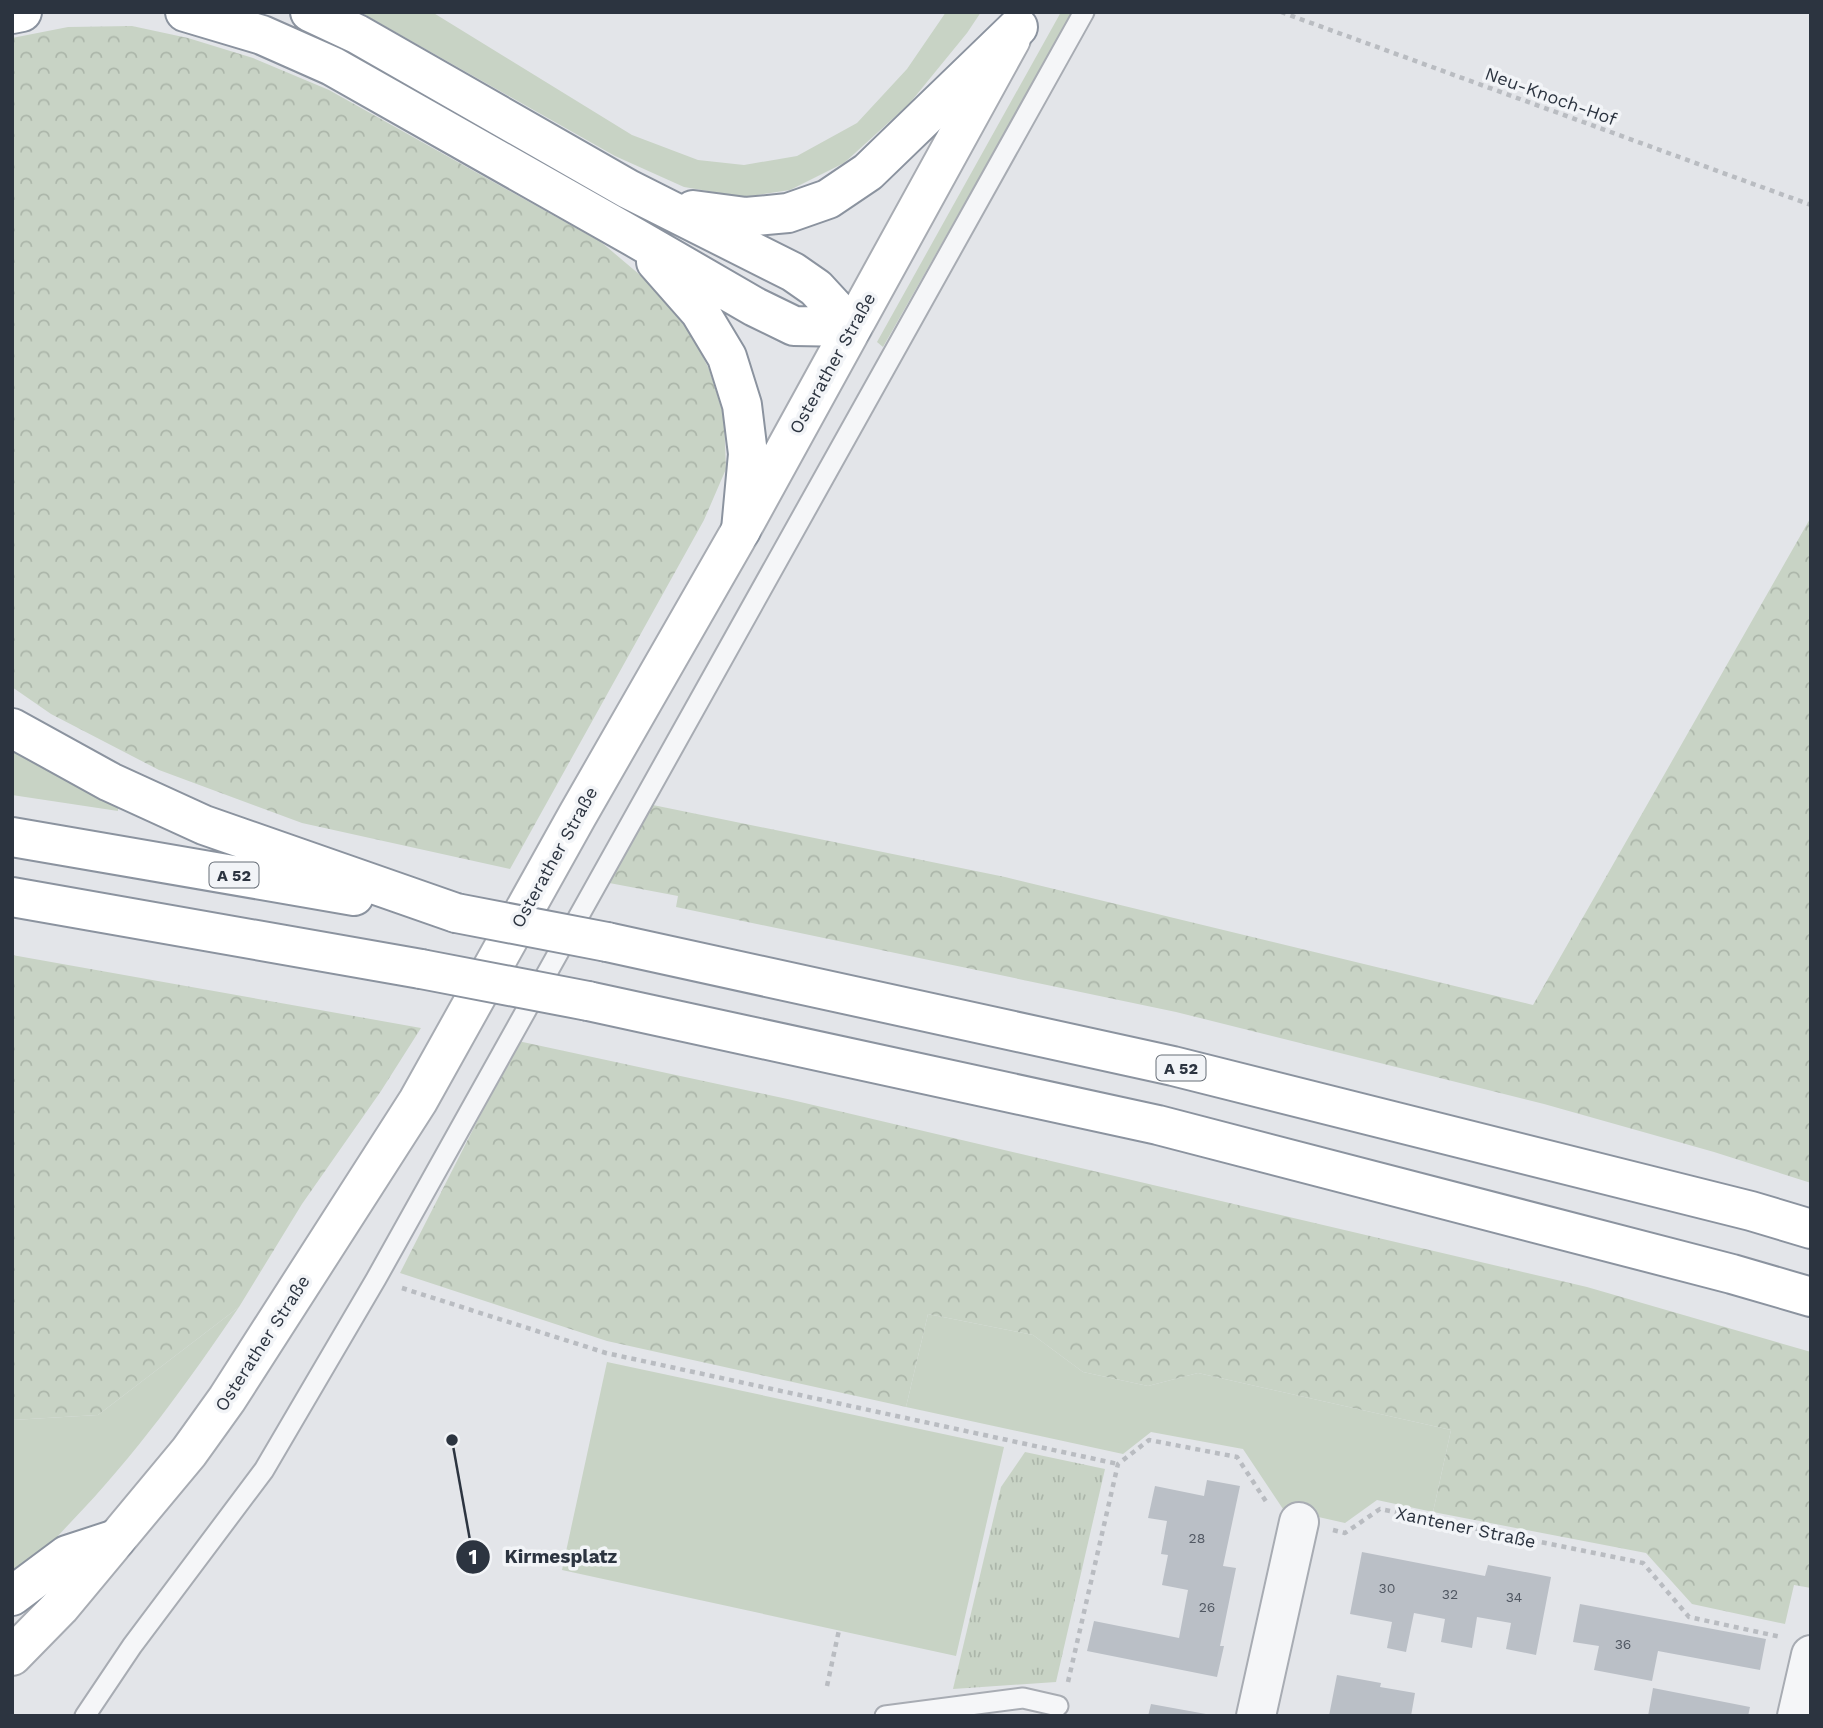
<svg xmlns="http://www.w3.org/2000/svg" width="1823" height="1728" font-family="'Work Sans',sans-serif">
<style>
.grass{fill:#c8d3c5}
.forest{fill:url(#forest-crowns)}
.park{fill:url(#park-tufts)}
.building{fill:#babfc6}
.lines{fill:none;stroke-linecap:round;stroke-linejoin:round}
.lane-casing{stroke:#a8acb3;stroke-width:23}
.street-casing{stroke:#a8acb3;stroke-width:42}
.secondary-casing{stroke:#a8acb3;stroke-width:42}
.highway-casing{stroke:#8b939f;stroke-width:42}
.path{stroke:#b9bcc1;stroke-width:4.5;stroke-dasharray:5 5;stroke-linecap:butt}
.lane{stroke:#f5f6f8;stroke-width:19}
.street{stroke:#f5f6f8;stroke-width:38}
.secondary{stroke:#fff;stroke-width:38}
.highway{stroke:#fff;stroke-width:38}
.highway-bridge-casing{stroke:#8b939f;stroke-width:42;stroke-linecap:butt}
.highway-bridge{stroke:#fff;stroke-width:38}
.labels{text-anchor:middle;dominant-baseline:central;stroke-width:7;stroke-linejoin:round;paint-order:stroke}
.number-label{font-size:14px;fill:#505762}
.shield{fill:#f2f4f7;stroke:#676e77;stroke-width:2}
.shield-label{font-size:16px;font-weight:bold;fill:#2c3440}
.street-label{font-size:18px;fill:#2c3440;stroke:#f2f4f7}
.leader{fill:none;stroke:#2c3440;stroke-width:2.5}
.callout-dot{fill:#2c3440;stroke:#f2f4f7;stroke-width:2.5}
.mark-label{font-size:21px;text-anchor:middle;font-weight:bold;fill:#fff}
.callout-label{font-size:19px;text-anchor:middle;font-weight:bold;fill:#2c3440;stroke:#f2f4f7;stroke-width:7;stroke-linejoin:round;paint-order:stroke}
</style>
<defs>
<pattern id="forest-crowns" width="20" height="18" patternUnits="userSpaceOnUse" patternTransform="scale(1.75)"><rect width="20" height="18" fill="#c8d3c5"/><path d="M2 6a3 3 0 1 1 6 0M12 15a3 3 0 1 1 6 0" fill="none" stroke="#acb6aa"/></pattern>
<pattern id="park-tufts" width="24" height="20" patternUnits="userSpaceOnUse" patternTransform="scale(1.75)"><rect width="24" height="20" fill="#c8d3c5"/><path d="M3 7l-1-3M5 7V3M7 7l1-3M15 17l-1-3M17 17v-4M19 17l1-3" fill="none" stroke="#acb6aa"/></pattern>
</defs>
<rect width="100%" height="100%" fill="#e3e5e9"/>
<!-- grass -->
<path class="grass" d="M360,12H432L632,135L698,160L744,165L797,156L857,123L907,69L946,12H981L967,33L909,104L844,163L790,190L744,197L684,187L615,156Z
M1061,12H1073L883,347L877,342Z
M12,745L118,804V811L12,795Z
M239,1307C188,1382 135,1456 71,1522C53,1541 35,1562 12,1576V1420L98,1415Z
M928,1314L1033,1335L1083,1372L1148,1386L1198,1373L1451,1430L1433,1512L1377,1500L1345,1523L1283,1509L1243,1449L1151,1432L1123,1454L906,1407Z
M607,1362L1004,1447L956,1656L562,1570Z"/>
<!-- forest -->
<path class="forest" d="M132,26L188,38L253,58L329,90L601,242L659,291L688,328L709,369L724,416L726,469L704,520L510,869L302,823L159,770L51,714L12,687V38L68,27Z
M1811,517V1183L1714,1152L1544,1104L1176,1012L676,907L678,896L604,882L648,804L1005,877L1533,1005Z
M12,955L421,1028L381,1091L302,1204L239,1307L98,1415L12,1420Z
M518,1041L792,1100L1587,1287L1811,1352V1588L1794,1585L1785,1624L1692,1604L1646,1553L1433,1512L1451,1430L1198,1373L1148,1386L1083,1372L1033,1335L928,1314L906,1407L607,1341L400,1273Z"/>
<!-- park -->
<path class="park" d="M1025,1452L1105,1469L1056,1682L953,1689L1001,1487Z"/>
<!-- building -->
<path class="building" d="M1207,1480L1240,1486L1223,1566L1236,1568L1220,1646H1224L1217,1677L1087,1651L1094,1621L1179,1638L1188,1590L1162,1585L1168,1555L1161,1554L1167,1521L1148,1518L1155,1486L1204,1496Z
M1362,1552L1485,1576L1488,1565L1551,1577L1536,1655L1506,1649L1511,1623L1477,1617L1472,1648L1441,1642L1445,1619L1414,1613L1406,1652L1387,1648L1392,1622L1350,1614Z
M1580,1604L1766,1639L1760,1670L1658,1651L1652,1681L1594,1670L1599,1646L1573,1642Z
M1337,1675L1381,1683L1380,1687L1415,1693L1411,1716H1329Z
M1653,1688L1750,1707L1748,1716H1648Z
M1151,1704L1206,1714V1716H1148Z"/>
<g class="lines">
<defs>
<path id="lane" d="M85,1716L132,1646L264,1470L376,1279L1084,12
M885,1716L1023,1698L1058,1706"/>
<path id="street" d="M1256,1716L1299,1522
M1797,1716L1811,1655"/>
<path id="secondary" d="M12,1656L60,1607L189,1452L227,1399L418,1101L577,816L741,530L1011,39"/>
<path id="highway" d="M185,12L262,35L332,66L634,237L755,307L794,326L852,327
M310,12L357,34L628,189L793,272L816,288L852,327
M12,14L22,12
M693,210L746,217L788,213L828,199L868,172L1018,27
M656,262L700,312L727,357L742,405L748,454L741,530
M12,728L110,782L204,825L456,913
M12,837L354,896
M12,897L421,969
M607,942L1173,1066L1751,1211L1811,1229
M588,1001L1158,1125L1732,1274L1811,1297
M12,1596L67,1555L116,1539"/>
</defs>
<!-- lane casing -->
<use href="#lane" class="lane-casing"/>
<!-- street casing -->
<use href="#street" class="street-casing"/>
<!-- secondary casing -->
<use href="#secondary" class="secondary-casing"/>
<!-- highway casing -->
<use href="#highway" class="highway-casing"/>
<!-- path -->
<path class="path" d="M1281,12L1811,205
M402,1288L606,1353L1118,1464
M1333,1530L1345,1533L1380,1509L1643,1563L1689,1617L1781,1637
M1068,1682L1118,1464L1149,1440L1237,1457L1267,1503
M827,1686L839,1630"/>
<!-- lane -->
<use href="#lane" class="lane"/>
<!-- street -->
<use href="#street" class="street"/>
<!-- secondary -->
<use href="#secondary" class="secondary"/>
<!-- highway -->
<use href="#highway" class="highway"/>
<defs>
<path id="highway-bridge" d="M456,913L607,942
M421,969L588,1001"/>
</defs>
<!-- highway-bridge casing -->
<use href="#highway-bridge" class="highway-bridge-casing"/>
<!-- highway-bridge -->
<use href="#highway-bridge" class="highway-bridge"/>
</g>
<g class="labels">
<!-- number labels -->
<g class="number-label">
<text x="1197" y="1538">28</text>
<text x="1387" y="1588">30</text>
<text x="1450" y="1594">32</text>
<text x="1514" y="1597">34</text>
<text x="1207" y="1607">26</text>
<text x="1623" y="1644">36</text>
</g>
<!-- shield labels -->
<g class="shield">
<rect x="209.5" y="862.5" width="49" height="25" rx="5"/>
<rect x="1156.5" y="1055.5" width="49" height="25" rx="5"/>
</g>
<g class="shield-label">
<text x="234" y="875">A 52</text>
<text x="1181" y="1068">A 52</text>
</g>
<!-- street labels -->
<g class="street-label">
<text transform="translate(1551 96) rotate(20)">Neu-Knoch-Hof</text>
<text transform="translate(832 363) rotate(-61)">Osterather Straße</text>
<text transform="translate(554 857) rotate(-61)">Osterather Straße</text>
<text transform="translate(262 1343) rotate(-57)">Osterather Straße</text>
<text transform="translate(1466 1527) rotate(12)">Xantener Straße</text>
</g>
</g>
<!-- callouts -->
<path class="leader" d="M452 1440L473 1557"/>
<g class="callout-dot">
<circle cx="452" cy="1440" r="7"/>
<circle cx="473" cy="1557" r="18"/>
</g>
<g class="mark-label">
<text x="473" y="1564">1</text>
</g>
<g class="callout-label">
<text x="561" y="1563">Kirmesplatz</text>
</g>
<!-- border -->
<rect width="1823" height="1728" fill="none" stroke="#2c3440" stroke-width="28"/>
</svg>
